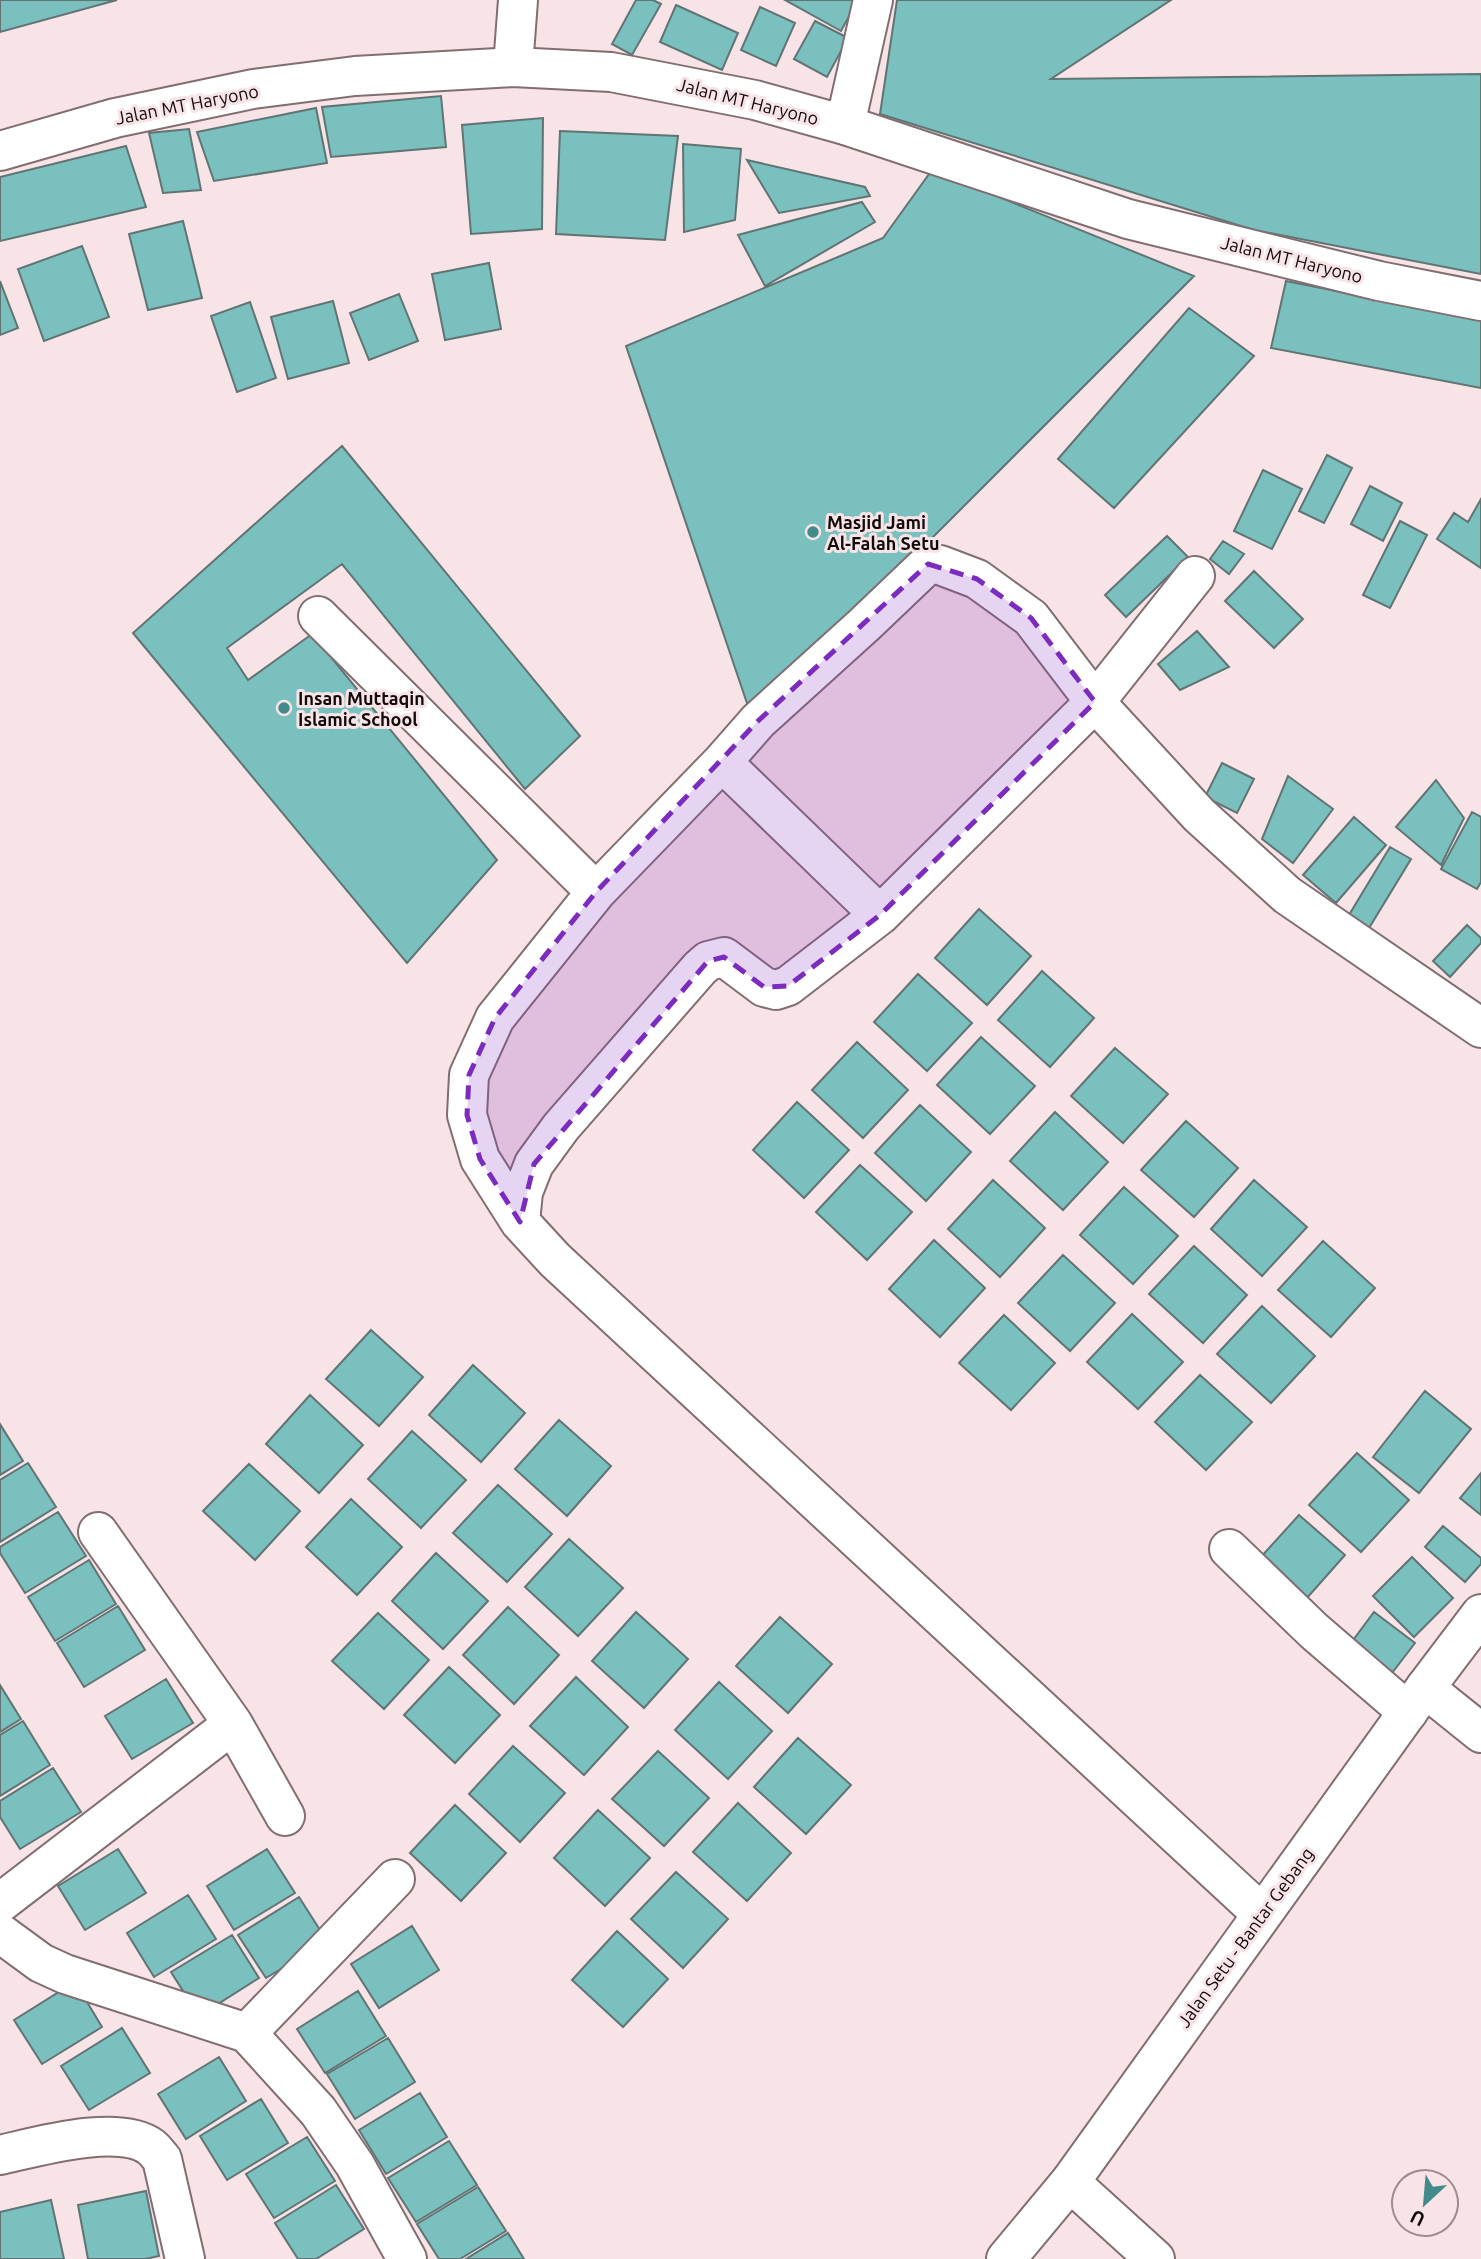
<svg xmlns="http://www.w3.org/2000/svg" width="1481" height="2259" font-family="Ubuntu,sans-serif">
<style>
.building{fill:#7ac0be;stroke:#617474;stroke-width:2}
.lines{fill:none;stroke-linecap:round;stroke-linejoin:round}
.minor-casing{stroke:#806e71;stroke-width:42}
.major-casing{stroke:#806e71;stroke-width:42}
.minor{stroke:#fff;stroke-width:38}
.major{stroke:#fff;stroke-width:38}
.marked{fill:#7b2cbf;fill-opacity:0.2;stroke:#7b2cbf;stroke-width:5;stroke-dasharray:14 9;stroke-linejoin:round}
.poi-dot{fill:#438b8a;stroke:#f8e3e6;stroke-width:2.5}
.labels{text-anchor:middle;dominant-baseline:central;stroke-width:6;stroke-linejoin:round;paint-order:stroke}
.street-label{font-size:18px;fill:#100a0b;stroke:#f8e3e6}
.poi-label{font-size:18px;font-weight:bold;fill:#100a0b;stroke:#f8e3e6;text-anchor:start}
</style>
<rect width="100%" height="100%" fill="#f8e3e6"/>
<!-- building -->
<path class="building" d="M0,0H117L0,32Z
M636,0H653L661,4L632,55L612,44Z
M785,0H858L841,31Z
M897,0H1171L1051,79L1481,74V274L1254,230L880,114Z
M676,5L738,33L722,70L660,42Z
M760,7L795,23L776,66L741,50Z
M815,21L848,38L827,77L794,59Z
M441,96L446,147L331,157L322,107Z
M316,108L327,163L214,181L197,132Z
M543,118L542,229L471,234L462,125Z
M189,129L201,190L163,193L149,133Z
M560,131L678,136L665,240L556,234Z
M683,144L741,149L735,220L684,232Z
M126,146L146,207L0,241V177Z
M747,160L865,187L870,196L779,213Z
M932,170L1194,276L752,718L626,346L883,238Z
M862,202L875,222L765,286L738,235Z
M183,221L202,298L148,310L129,234Z
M82,246L109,317L44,341L18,269Z
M489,263L501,329L445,340L432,274Z
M0,281L18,328L0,335Z
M1286,281L1481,320V388L1271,348Z
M399,294L418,341L369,360L350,313Z
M333,301L349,363L288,379L271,317Z
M250,302L276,378L237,392L211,316Z
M1189,308L1254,356L1114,508L1058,459Z
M342,446L580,736L525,789L342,564L227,648L248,680L312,634L497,860L407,963L133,633Z
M1327,455L1352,468L1324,523L1299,511Z
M1263,470L1302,489L1272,549L1234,531Z
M1370,486L1402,503L1383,541L1351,524Z
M1481,499V568L1437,539L1454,513L1468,522Z
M1400,521L1427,535L1390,608L1363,595Z
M1167,536L1188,557L1126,617L1105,595Z
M1223,541L1244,554L1229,574L1210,559Z
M1254,571L1303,619L1274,648L1225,601Z
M1197,631L1229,667L1180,690L1158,664Z
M1222,763L1254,779L1237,813L1205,797Z
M1288,776L1333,809L1293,863L1262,839Z
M1436,780L1464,818L1441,865L1396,827Z
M1472,812L1481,817V882L1477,889L1441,869Z
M1354,817L1386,845L1336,903L1303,875Z
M1390,847L1411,859L1369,928L1349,915Z
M979,909L1031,956L987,1005L935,958Z
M1467,925L1481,938V943L1450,977L1433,961Z
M1042,971L1094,1018L1050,1067L998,1020Z
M918,974L972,1023L927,1071L874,1022Z
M981,1037L1035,1086L990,1134L937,1085Z
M857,1042L908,1090L863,1138L812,1090Z
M1115,1048L1168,1094L1123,1143L1071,1096Z
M797,1102L849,1150L804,1198L753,1150Z
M920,1105L971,1152L926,1201L875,1153Z
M1055,1112L1108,1162L1063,1210L1010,1161Z
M1186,1121L1238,1168L1194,1217L1141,1170Z
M860,1165L912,1212L867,1260L816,1212Z
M993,1180L1045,1228L1000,1277L948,1229Z
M1254,1180L1307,1227L1262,1276L1211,1229Z
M1124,1187L1178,1236L1133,1284L1080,1235Z
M934,1240L985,1288L940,1337L889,1289Z
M1323,1241L1375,1288L1331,1337L1278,1290Z
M1194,1246L1247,1295L1203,1343L1149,1294Z
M1063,1255L1115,1303L1070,1351L1018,1303Z
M1262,1306L1315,1356L1271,1403L1217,1354Z
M1132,1314L1183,1362L1138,1409L1087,1362Z
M1004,1315L1055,1363L1011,1410L959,1363Z
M371,1330L423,1377L379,1426L326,1379Z
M473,1365L525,1413L481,1462L429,1415Z
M1200,1375L1252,1422L1206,1470L1155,1422Z
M1425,1391L1471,1429L1419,1493L1373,1457Z
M310,1395L363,1445L319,1493L266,1444Z
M559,1420L611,1466L567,1516L515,1469Z
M0,1424L23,1461L0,1475Z
M412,1431L466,1480L421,1528L368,1479Z
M1357,1453L1409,1500L1361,1552L1309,1505Z
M28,1463L56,1507L0,1542V1480Z
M249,1464L300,1511L255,1560L203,1511Z
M1481,1473V1515L1460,1498Z
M498,1485L552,1534L507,1582L453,1533Z
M351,1499L402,1547L357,1595L306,1547Z
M58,1512L86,1556L25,1593L0,1553V1547Z
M1299,1515L1345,1555L1306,1599L1260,1558Z
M1443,1526L1481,1558V1564L1465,1582L1425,1547Z
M569,1539L623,1588L578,1636L525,1587Z
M436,1553L488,1601L443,1649L392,1601Z
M1412,1557L1453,1598L1414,1637L1373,1596Z
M89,1560L116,1604L55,1641L28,1597Z
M118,1606L145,1650L84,1687L57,1643Z
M508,1607L559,1655L514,1704L463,1655Z
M636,1612L688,1659L644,1708L592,1661Z
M1374,1612L1415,1643L1385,1682L1345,1651Z
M378,1613L429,1660L384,1709L332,1661Z
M780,1617L832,1664L788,1713L736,1666Z
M449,1667L500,1715L455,1763L404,1715Z
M576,1677L628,1727L584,1775L530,1726Z
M166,1679L193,1723L132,1759L105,1716Z
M719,1682L772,1731L728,1779L675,1730Z
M0,1685L21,1719L0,1732Z
M23,1721L50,1765L0,1796V1735Z
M798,1738L851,1785L806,1834L754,1787Z
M513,1746L565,1793L520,1842L469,1794Z
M658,1751L709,1798L664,1846L612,1799Z
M53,1768L81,1812L20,1849L0,1817V1801Z
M738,1803L791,1853L747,1901L693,1852Z
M455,1805L506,1853L461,1901L410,1853Z
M598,1810L650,1858L605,1906L554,1858Z
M118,1849L146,1893L85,1930L58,1886Z
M267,1849L295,1893L234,1930L207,1886Z
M676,1872L728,1919L683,1968L631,1919Z
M188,1895L216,1939L154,1977L127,1933Z
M299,1897L327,1941L266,1978L238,1935Z
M412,1926L439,1970L379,2008L351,1964Z
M617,1931L668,1979L623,2027L572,1980Z
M232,1935L259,1978L199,2016L171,1972Z
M75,1982L102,2027L42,2064L14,2020Z
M358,1991L386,2036L325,2073L297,2029Z
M122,2028L150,2073L89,2110L61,2066Z
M388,2038L415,2082L355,2119L327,2074Z
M219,2057L246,2101L186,2139L158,2094Z
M420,2093L447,2137L386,2174L359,2130Z
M261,2099L288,2143L227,2180L200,2136Z
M307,2137L335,2181L274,2218L246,2174Z
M449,2141L477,2185L416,2222L388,2178Z
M336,2185L364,2229L316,2259H298L275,2223Z
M478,2187L506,2231L460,2259H439L417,2224Z
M146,2191L159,2256L145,2259H88L78,2205Z
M51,2200L64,2259H0V2212Z
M508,2233L524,2259H466Z"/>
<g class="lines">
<defs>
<path id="minor" d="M513,67L518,0
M845,125L873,0
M318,616L596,892
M722,762L880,915
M520,1222L523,1192L534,1164L561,1127L700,968L708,961L724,957L764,987L776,990L788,986L880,915L1095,702L1195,576
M98,1532L233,1724L285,1816
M1229,1549L1314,1631L1408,1712
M1425,1688L1481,1733
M0,1903L233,1724
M1262,1914L555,1260L520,1222L480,1159L467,1115L469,1075L495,1018L596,892L722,762L758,721L864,625L928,564L940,565L977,579L1031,618L1095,702L1199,815L1287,895L1481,1028
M0,1933L41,1963L65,1974L247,2033L318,2111L355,2165L407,2259
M247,2033L395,1879
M0,2155C36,2147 119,2123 151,2147C155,2150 159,2156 162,2159L185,2259
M1070,2182L1155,2259"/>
<path id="major" d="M0,151L115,118L253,89L355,76L513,67L611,72L755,100L845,125L1128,219L1379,281L1481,301
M1006,2259L1070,2182L1425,1688L1481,1614"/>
</defs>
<!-- minor casing -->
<use href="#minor" class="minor-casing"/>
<!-- major casing -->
<use href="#major" class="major-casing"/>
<!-- minor -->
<use href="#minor" class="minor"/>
<!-- major -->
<use href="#major" class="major"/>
</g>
<!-- marked area -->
<path class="marked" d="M928,564L977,579L1031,618L1095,702L880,915L788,986L764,987L724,957L708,961L534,1164L520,1222L480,1159L467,1115L469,1075L495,1018L596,892L758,721Z"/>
<!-- markers -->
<g class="poi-dot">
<circle cx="813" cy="532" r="7"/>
<circle cx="284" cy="708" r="7"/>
</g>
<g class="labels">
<!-- street labels -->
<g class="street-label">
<text transform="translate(748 101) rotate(14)">Jalan MT Haryono</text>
<text transform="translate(187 104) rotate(-11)">Jalan MT Haryono</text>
<text transform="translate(1292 259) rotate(14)">Jalan MT Haryono</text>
<text transform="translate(1245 1937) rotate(-54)">Jalan Setu - Bantar Gebang</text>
</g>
<!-- poi labels -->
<g class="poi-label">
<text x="827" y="522">Masjid Jami<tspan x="827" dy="21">Al-Falah Setu</tspan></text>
<text x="298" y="698">Insan Muttaqin<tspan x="298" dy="21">Islamic School</tspan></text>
</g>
</g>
<!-- north arrow -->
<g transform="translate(1425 2203) rotate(206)"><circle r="33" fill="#f8e3e6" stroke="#9b8c8e" stroke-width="2"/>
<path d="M0-5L12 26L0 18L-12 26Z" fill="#438b8a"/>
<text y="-10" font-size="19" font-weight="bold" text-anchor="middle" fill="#100a0b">U</text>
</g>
</svg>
